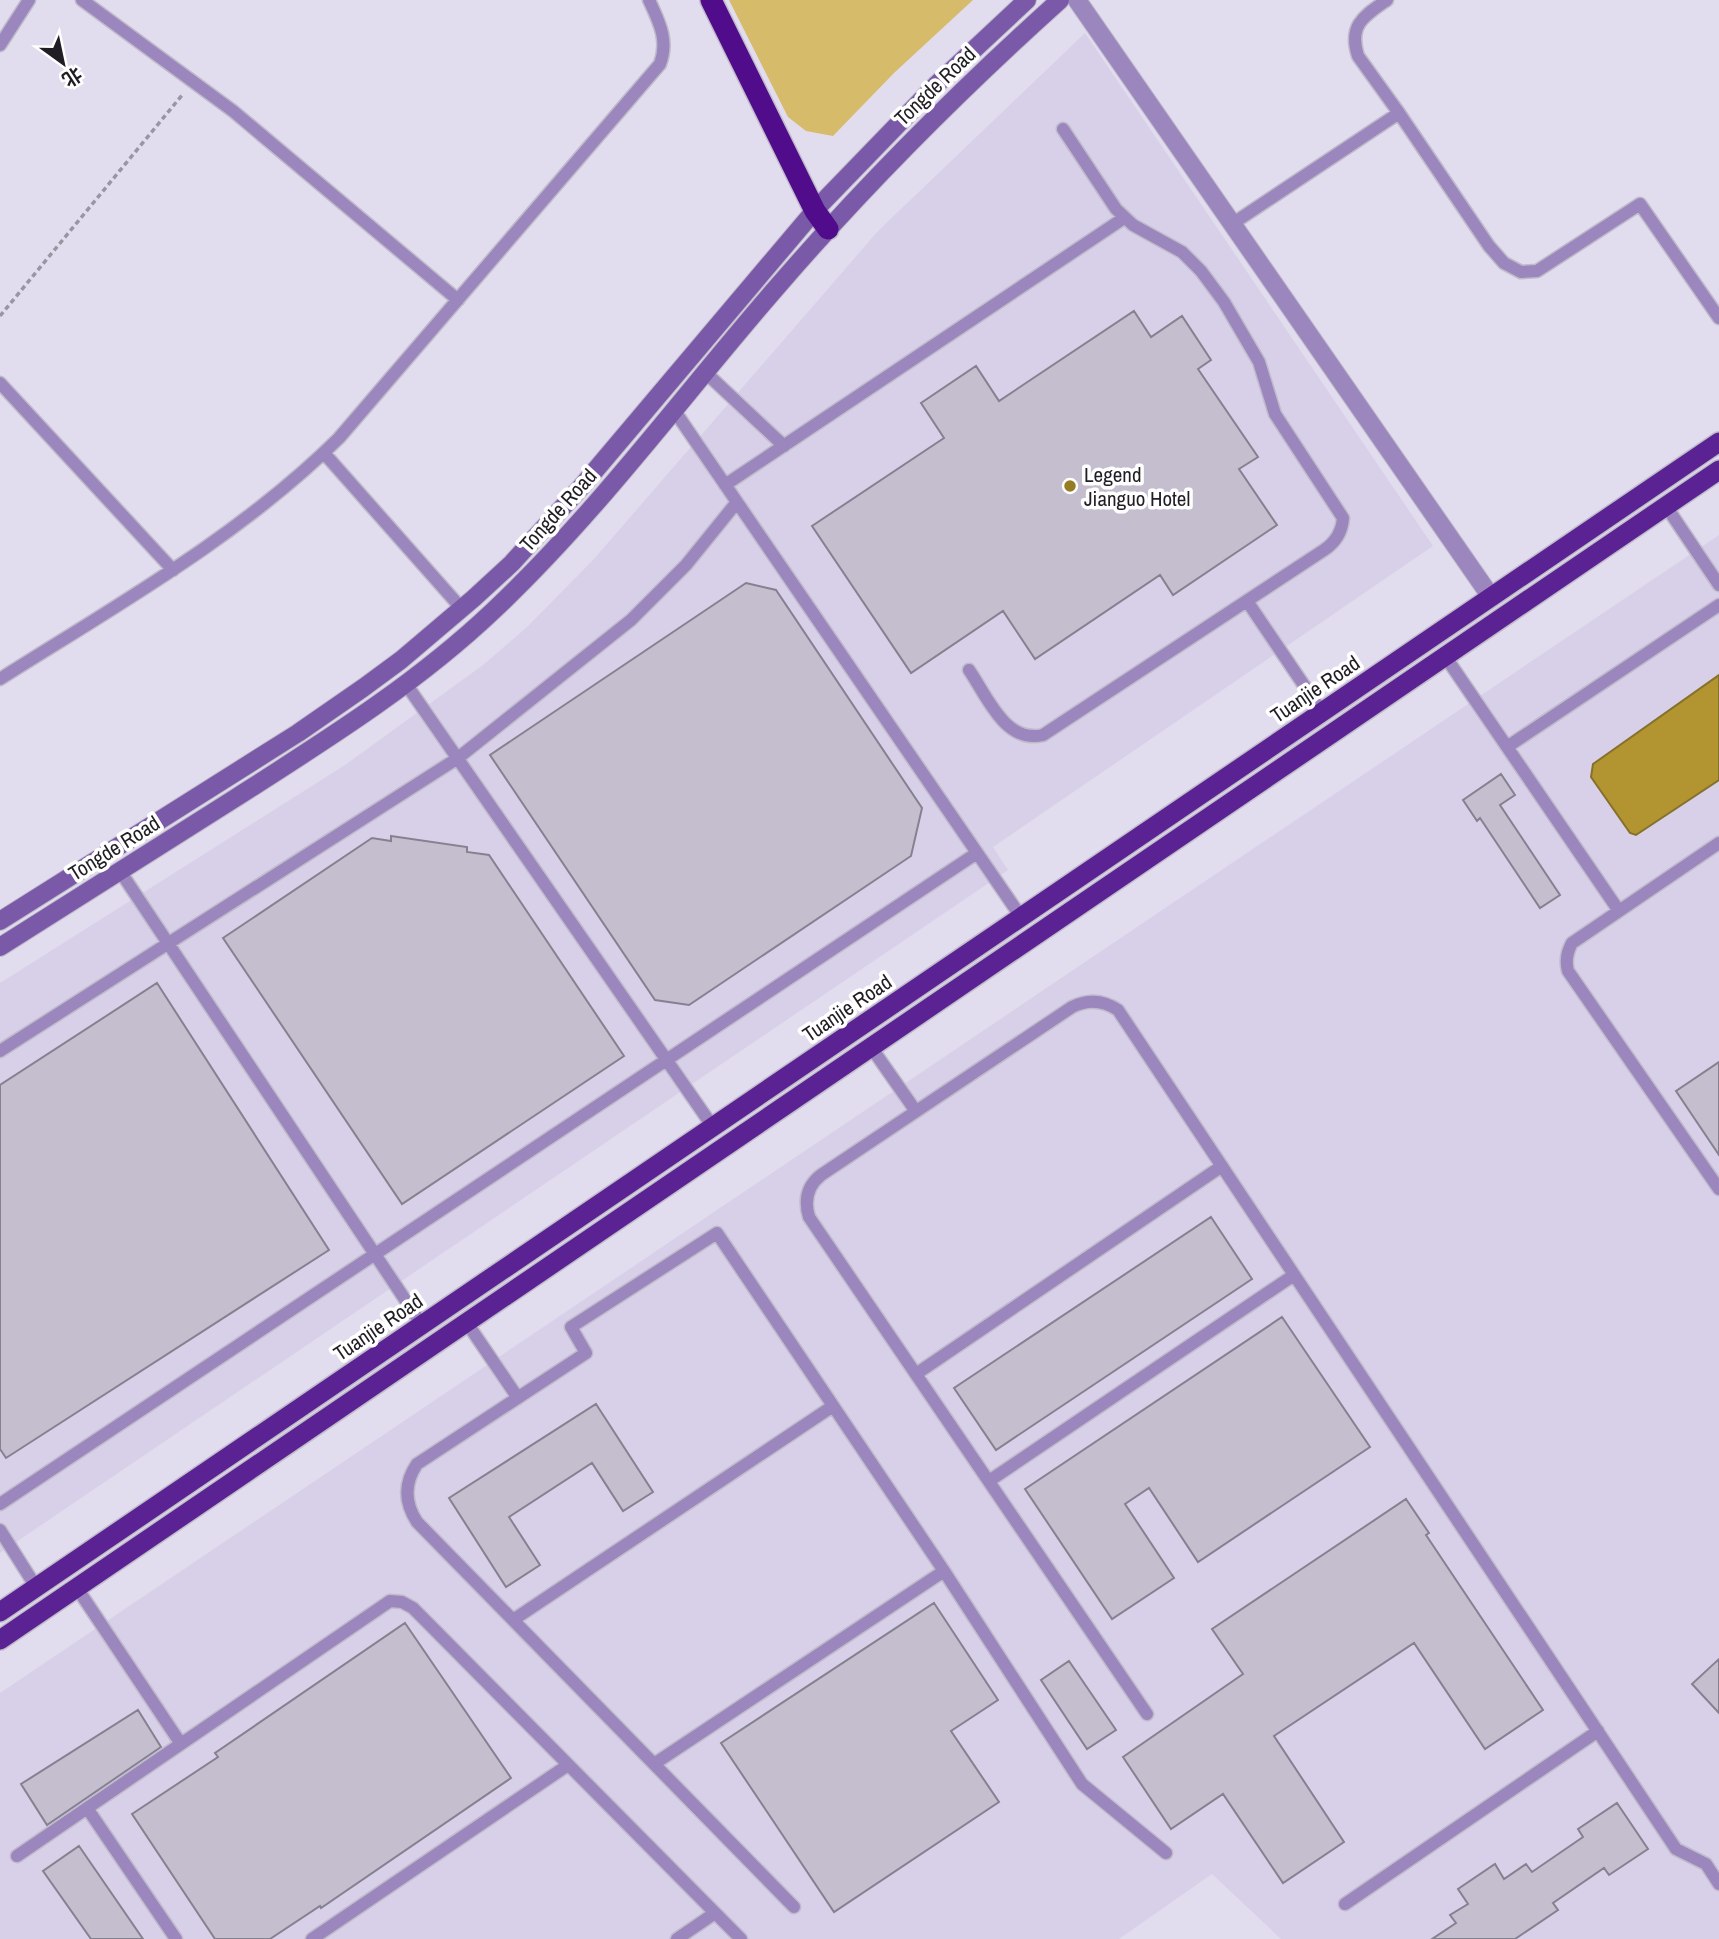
<svg xmlns="http://www.w3.org/2000/svg" width="1719" height="1939" font-family="'Archivo Narrow','Noto Sans SC',sans-serif">
<style>
.built{fill:#d8d0e8}
.green{fill:#d6bb6a}
.water{fill:#b29430;stroke:#86712c;stroke-width:2}
.building{fill:#c4becf;stroke:#868190;stroke-width:2}
.lines{fill:none;stroke-linecap:round;stroke-linejoin:round}
.service-casing{stroke:#bfbbca;stroke-width:15}
.minor-casing{stroke:#bfbbca;stroke-width:20}
.secondary-casing{stroke:#bfbbca;stroke-width:20}
.trunk-casing{stroke:#bfbbca;stroke-width:22}
.motorway-casing{stroke:#bfbbca;stroke-width:24}
.path{stroke:#9995a2;stroke-width:3.5;stroke-dasharray:5 3.5;stroke-linecap:butt}
.service{stroke:#9b87bd;stroke-width:12}
.minor{stroke:#9b87bd;stroke-width:18}
.secondary{stroke:#7a5aa8;stroke-width:18}
.trunk{stroke:#5a2292;stroke-width:19}
.motorway{stroke:#500c8a;stroke-width:21}
.poi-dot{fill:#967c23;stroke:#fff;stroke-width:2.5}
.labels{text-anchor:middle;dominant-baseline:central;stroke-width:7;stroke-linejoin:round;paint-order:stroke}
.street-label{font-size:21px;fill:#201e24;stroke:#fff}
.poi-label{font-size:21px;fill:#201e24;stroke:#fff;text-anchor:start}
</style>
<rect width="100%" height="100%" fill="#e2ddee"/>
<!-- built -->
<path class="built" d="M1085,33L1433,546L993,847L1008,870L0,1553V983L345,765L483,665L527,627L593,560L878,231Z
M1719,535V1939H1281L1212,1874L1119,1939H0V1693Z"/>
<!-- green -->
<path class="green" d="M729,0H973L894,73L833,136L806,131L788,117Z"/>
<!-- water -->
<path class="water" d="M1719,675V780L1636,835L1630,833L1591,777L1593,764Z"/>
<!-- building -->
<path class="building" d="M1134,311L1151,337L1182,316L1211,360L1198,369L1258,457L1239,469L1277,525L1173,595L1160,575L1035,659L1003,611L911,673L812,526L944,438L921,403L976,366L999,401Z
M746,583L776,590L922,808L911,856L689,1005L655,1000L490,755Z
M1501,774L1515,795L1500,805L1560,895L1540,908L1480,818L1477,821L1463,800Z
M391,836L467,847V852L489,855L624,1056L402,1204L223,938L372,838L391,841Z
M157,983L329,1250L6,1458L0,1449V1085Z
M1719,1062V1155L1676,1091Z
M1211,1217L1252,1279L996,1450L954,1388Z
M1282,1317L1370,1447L1198,1562L1149,1488L1125,1504L1174,1578L1112,1619L1025,1489Z
M596,1404L653,1492L623,1511L592,1463L509,1517L540,1565L506,1587L449,1498Z
M1406,1499L1429,1533L1426,1535L1543,1710L1485,1749L1414,1643L1274,1736L1344,1842L1283,1883L1223,1794L1171,1829L1123,1757L1243,1674L1212,1629Z
M934,1603L998,1700L951,1731L999,1802L834,1912L721,1743Z
M405,1623L511,1778L321,1908L320,1906L270,1939H215L132,1814L218,1757L215,1753Z
M1719,1659V1713L1692,1684Z
M1069,1661L1116,1730L1087,1749L1041,1680Z
M138,1710L161,1747L47,1825L21,1784Z
M1617,1803L1648,1849L1609,1875L1604,1868L1553,1903L1558,1910L1515,1939H1432L1456,1923L1450,1915L1468,1904L1458,1889L1495,1864L1504,1879L1526,1864L1532,1872L1583,1837L1578,1829Z
M79,1846L143,1939H91L43,1871Z"/>
<g class="lines">
<defs>
<path id="service" d="M82,0L233,111L458,300
M1387,0C1364,16 1348,25 1358,56L1399,113
M0,45L29,0
M1232,224L1399,113L1489,246L1504,263L1521,272L1537,271L1640,204L1719,318
M705,372L784,446
M0,383L173,570
M674,410L1021,917
M324,453L462,609
M725,485L1124,218
M1666,506L1719,585
M1247,601L1322,712
M1445,656L1619,911
M969,670C987,696 1005,744 1043,735L1324,550C1336,542 1342,532 1343,518L1275,414L1259,362L1224,302L1201,271L1182,252L1133,225L1116,209L1063,129
M0,679C117,605 240,536 339,438L660,64C669,40 659,22 649,0
M406,684L713,1127
M1507,747L1719,605
M1719,843L1572,943C1567,952 1565,960 1568,971L1719,1189
M120,871L422,1325
M871,1047L915,1110
M0,1051L458,758L631,620L686,565L737,502
M467,1323L518,1398
M916,1374L1222,1166
M989,1481L1294,1275
M0,1504L977,853
M0,1530L36,1587
M77,1588L181,1744
M513,1620L833,1406
M1147,1714L809,1217C804,1200 807,1186 821,1175L1072,1007C1088,999 1103,1000 1118,1010L1676,1849L1706,1864L1719,1884
M654,1764L944,1571
M87,1808L176,1939
M17,1856L390,1601L402,1602L413,1608L741,1939
M1345,1904L1598,1731
M794,1907L417,1522C404,1502 404,1483 417,1464L586,1353L571,1327L717,1233L944,1571L1082,1784L1166,1853
M312,1939L568,1765
M677,1939L715,1913"/>
<path id="minor" d="M1077,0L1491,597"/>
<path id="secondary" d="M0,921L298,733L363,688L401,660L474,598L512,563L582,486L816,209L937,84L1027,0
M0,947C79,897 158,847 237,797C326,740 416,684 493,611C598,512 683,395 777,287C865,185 960,90 1060,0"/>
<path id="trunk" d="M0,1612L1719,442
M0,1640L1719,470"/>
<path id="motorway" d="M711,0L815,211L828,229"/>
</defs>
<!-- service casing -->
<use href="#service" class="service-casing"/>
<!-- minor casing -->
<use href="#minor" class="minor-casing"/>
<!-- secondary casing -->
<use href="#secondary" class="secondary-casing"/>
<!-- trunk casing -->
<use href="#trunk" class="trunk-casing"/>
<!-- motorway casing -->
<use href="#motorway" class="motorway-casing"/>
<!-- path -->
<path class="path" d="M0,316L183,94"/>
<!-- service -->
<use href="#service" class="service"/>
<!-- minor -->
<use href="#minor" class="minor"/>
<!-- secondary -->
<use href="#secondary" class="secondary"/>
<!-- trunk -->
<use href="#trunk" class="trunk"/>
<!-- motorway -->
<use href="#motorway" class="motorway"/>
</g>
<!-- markers -->
<circle class="poi-dot" cx="1070" cy="486" r="7"/>
<g class="labels">
<!-- street labels -->
<g class="street-label">
<text transform="translate(935 86) rotate(-44)">Tongde Road</text>
<text transform="translate(558 510) rotate(-48)">Tongde Road</text>
<text transform="translate(1315 689) rotate(-34)">Tuanjie Road</text>
<text transform="translate(114 848) rotate(-32)">Tongde Road</text>
<text transform="translate(847 1008) rotate(-34)">Tuanjie Road</text>
<text transform="translate(378 1327) rotate(-34)">Tuanjie Road</text>
</g>
<!-- poi labels -->
<g class="poi-label">
<text x="1084" y="474">Legend<tspan x="1084" dy="24">Jianguo Hotel</tspan></text>
</g>
</g>
<!-- north arrow -->
<g transform="translate(63 63) rotate(147)" stroke="#ffffff" stroke-width="5" paint-order="stroke">
<path d="M0-5L12 26L0 18L-12 26Z" fill="#201e24"/>
<text y="-10" font-size="19" font-weight="bold" text-anchor="middle" fill="#201e24">北</text>
</g>
</svg>
